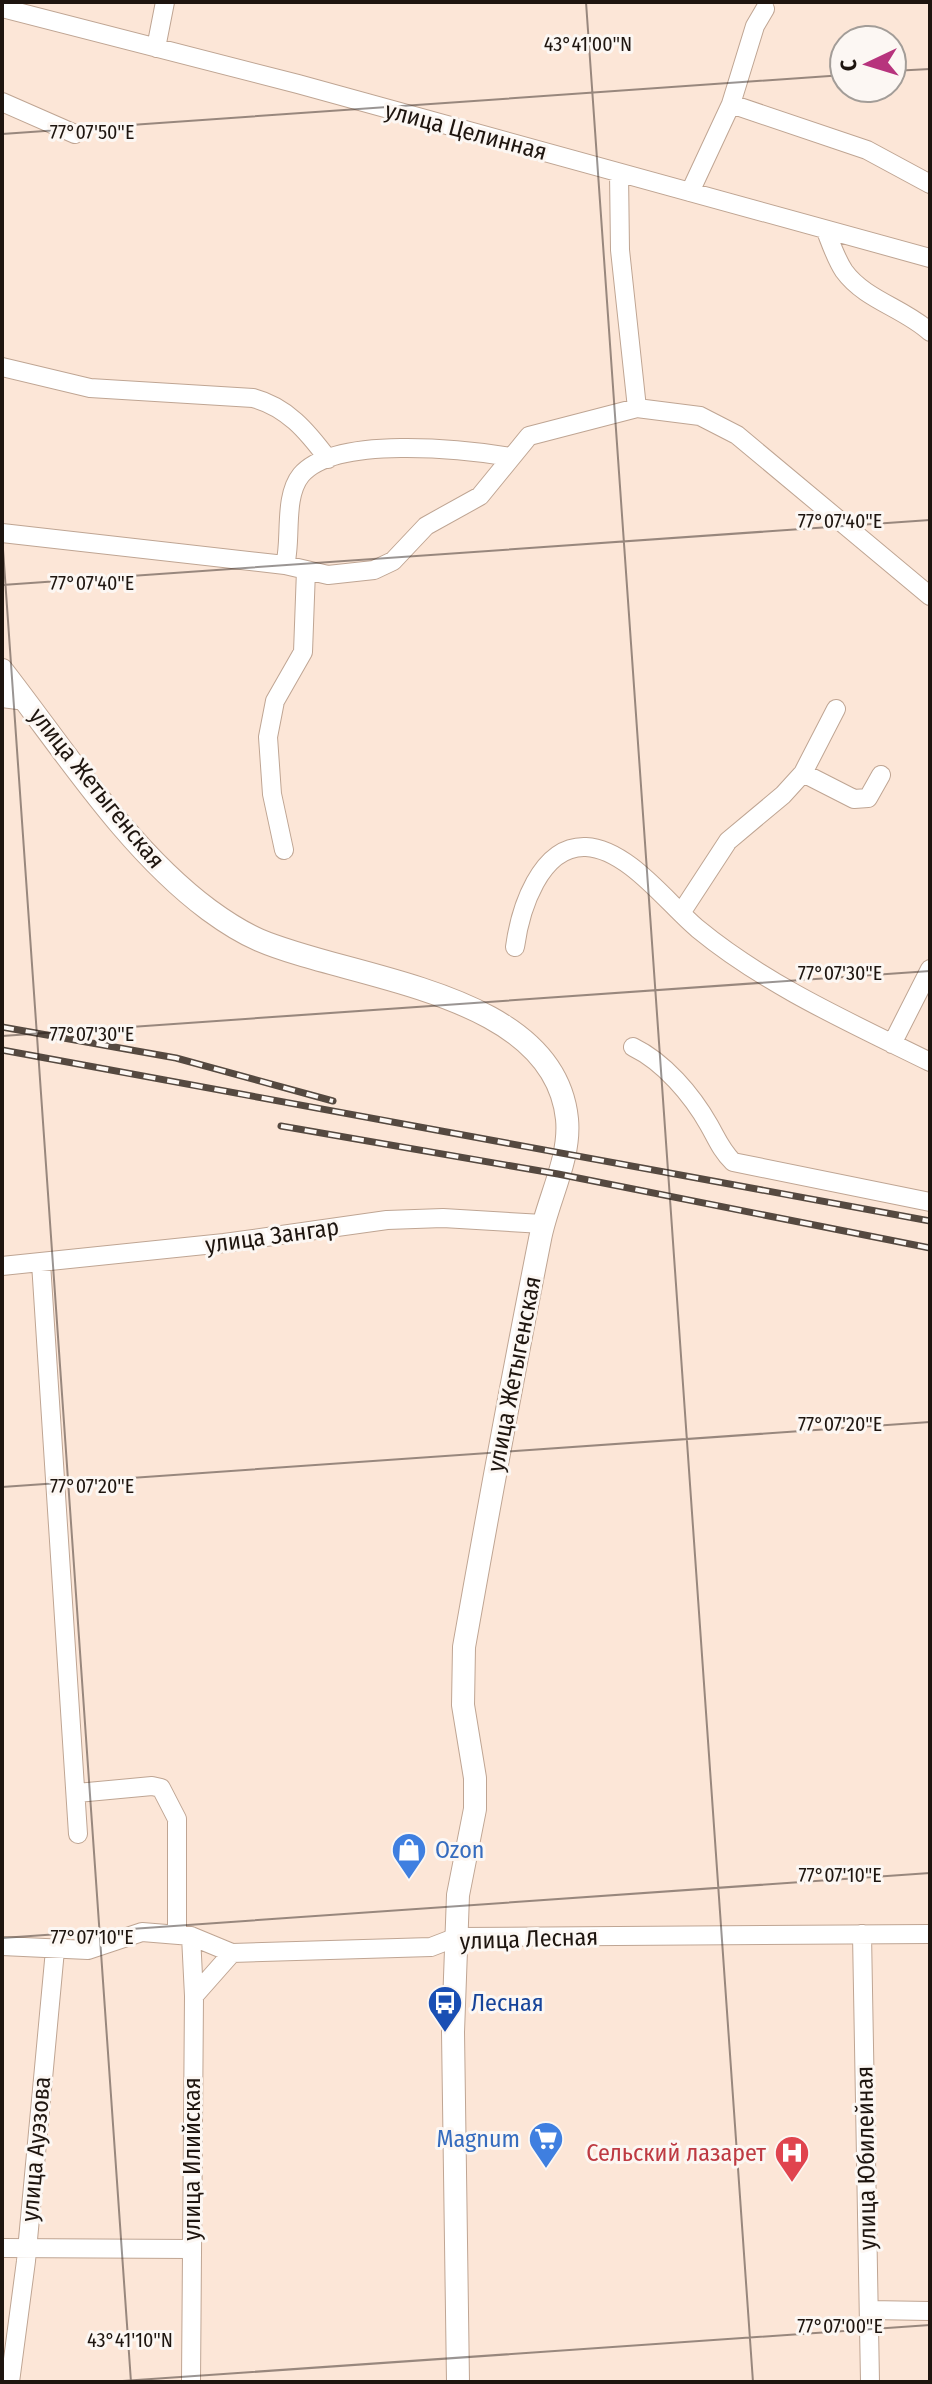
<svg xmlns="http://www.w3.org/2000/svg" width="932" height="2384" font-family="'Fira Sans Condensed',sans-serif">
<style>
.lines{fill:none;stroke-linecap:round;stroke-linejoin:round}
.minor-casing{stroke:#bfa593;stroke-width:20}
.major-casing{stroke:#bfa593;stroke-width:24}
.minor{stroke:#fff;stroke-width:18}
.major{stroke:#fff;stroke-width:22}
.rail-casing{stroke:#554940;stroke-width:7}
.rail{stroke:#fcf7f3;stroke-width:4;stroke-dasharray:12;stroke-linecap:butt}
.ticks{fill:none;stroke:#1e150f;stroke-width:2;stroke-opacity:0.45}
.labels{text-anchor:middle;dominant-baseline:central;stroke-width:6;stroke-linejoin:round;paint-order:stroke}
.street-label{font-size:24px;fill:#1e150f;stroke:#fcf7f3}
.shop-label{font-size:24px;fill:#366cbe;stroke:#fcf7f3;text-anchor:start}
.transit-label{font-size:24px;fill:#164399;stroke:#fcf7f3;text-anchor:start}
.health-label{font-size:24px;fill:#be3a42;stroke:#fcf7f3;text-anchor:end}
.ticks-label{font-size:20px;text-anchor:middle;fill:#1e150f;stroke:#fcf7f3;stroke-width:6;stroke-linejoin:round;paint-order:stroke}
</style>
<rect width="100%" height="100%" fill="#fce6d7"/>
<g class="lines">
<defs>
<path id="minor" d="M2,8L298,84L930,258
M156,48L165,2
M2,102L75,134
M731,104L867,150L930,184
M619,173L620,250L637,408
M690,192L731,104L755,26L765,9
M826,231C831,244 836,259 844,271C865,300 904,308 930,332
M2,367L90,388L253,398C287,407 307,431 328,459
M2,533L285,565L328,575L374,570L393,561L426,526L480,496L529,436L637,408L700,416L737,435L930,596
M285,565C292,540 283,497 301,475C335,435 463,449 511,457
M2,698L26,701
M803,773L854,799L868,798L881,775
M284,850L272,794L268,737L275,701L303,652L306,570
M681,913L728,841L783,795L803,773L836,709
M515,947C520,910 540,845 586,847C628,849 668,904 698,929C766,985 851,1023 930,1062
M892,1044L930,969
M633,1047C664,1062 692,1095 709,1125C717,1139 721,1150 733,1162L930,1202
M41,1263L78,1834
M2,1266L224,1243L387,1220L443,1218L543,1224
M77,1793L152,1786L161,1788L177,1819V1933
M862,1934L870,2382
M191,1936L194,1996L191,2382
M2,1946L88,1950L142,1932L191,1936L232,1953L431,1947L457,1937L930,1934
M194,1996L232,1953
M2,2248L191,2249
M869,2310L930,2311
M10,2382L26,2261L55,1950"/>
<path id="major" d="M2,670C65,751 127,849 209,910C224,921 243,933 259,940C352,980 554,991 567,1119C571,1159 547,1201 540,1239C513,1375 488,1511 464,1647L463,1705L475,1778V1809L458,1895L453,2032L458,2382"/>
</defs>
<!-- minor casing -->
<use href="#minor" class="minor-casing"/>
<!-- major casing -->
<use href="#major" class="major-casing"/>
<!-- minor -->
<use href="#minor" class="minor"/>
<!-- major -->
<use href="#major" class="major"/>
<defs>
<path id="rail" d="M2,1027L176,1058L333,1101
M2,1050L930,1221
M281,1126L558,1174L930,1248"/>
</defs>
<!-- rail casing -->
<use href="#rail" class="rail-casing"/>
<!-- rail -->
<use href="#rail" class="rail"/>
</g>
<!-- ticks -->
<path class="ticks" d="M586,2L753,2382M892,71L930,69M2,134L844,75M2,535L131,2382M2,585L930,520M2,1036L930,971M2,1487L930,1422M2,1938L930,1873M108,2382L930,2325"/>
<!-- icons -->
<defs>
<symbol id="shop-pin" viewBox="-11 -11 22 30"><path d="M0 17L-7.5 6A9.5 9.5 0 1 1 7.5 6Z" fill="#3f7fe0" stroke="#fcf7f3"/><path d="M-5-2.5h2.3a2.7 3.5 0 0 1 5.4 0H5L5.5 6h-11ZM-1.5-2.5h3a1.5 2.3 0 0 0-3 0Z" fill="#fff"/></symbol>
<symbol id="bus-pin" viewBox="-11 -11 22 30"><path d="M0 17L-7.5 6A9.5 9.5 0 1 1 7.5 6Z" fill="#1a4fb4" stroke="#fcf7f3"/><path d="M-5-6H5V4H4V6H2V4H-2V6H-4V4H-5ZM-3.5-4V0h7V-4ZM-3.5 1.2v1.5H-2V1.2ZM2 1.2v1.5H3.5V1.2Z" fill="#fff"/></symbol>
<symbol id="supermarket-pin" viewBox="-11 -11 22 30"><path d="M0 17L-7.5 6A9.5 9.5 0 1 1 7.5 6Z" fill="#3f7fe0" stroke="#fcf7f3"/><path d="M-6-5.5h2.5l.6 2H6L4.5 2H-2.5L-4.4-4H-6ZM-1.5 3.2a1.3 1.3 0 1 0 .1 0ZM3 3.2a1.3 1.3 0 1 0 .1 0Z" fill="#fff"/></symbol>
<symbol id="hospital-pin" viewBox="-11 -11 22 30"><path d="M0 17L-7.5 6A9.5 9.5 0 1 1 7.5 6Z" fill="#e0444e" stroke="#fcf7f3"/><path d="M-5-5h3v3.5h4V-5h3V5h-3V1.5h-4V5h-3Z" fill="#fff"/></symbol>
</defs>
<g fill-rule="evenodd">
<use href="#shop-pin" x="389" y="1830" width="40" height="54"/>
<use href="#bus-pin" x="425" y="1983" width="40" height="54"/>
<use href="#supermarket-pin" x="526" y="2119" width="40" height="54"/>
<use href="#hospital-pin" x="772" y="2133" width="40" height="54"/>
</g>
<g class="labels">
<!-- street labels -->
<g class="street-label">
<text transform="translate(466 131) rotate(15)">улица Целинная</text>
<text transform="translate(97 788) rotate(51)">улица Жетыгенская</text>
<text transform="translate(272 1236) rotate(-8)">улица Зангар</text>
<text transform="translate(514 1374) rotate(-79)">улица Жетыгенская</text>
<text transform="translate(529 1939) rotate(-2)">улица Лесная</text>
<text transform="translate(36 2149) rotate(-85)">улица Ауэзова</text>
<text transform="translate(866 2158) rotate(-91)">улица Юбилейная</text>
<text transform="translate(192 2159) rotate(-90)">улица Илийская</text>
</g>
<!-- shop labels -->
<g class="shop-label">
<text x="435" y="1850">Ozon</text>
<text x="520" y="2139" text-anchor="end">Magnum</text>
</g>
<!-- transit labels -->
<g class="transit-label">
<text x="471" y="2003">Лесная</text>
</g>
<!-- health labels -->
<g class="health-label">
<text x="766" y="2153">Сельский лазарет</text>
</g>
</g>
<g class="ticks-label">
<text x="588" y="51">43°41'00"N</text>
<text x="92" y="139">77°07'50"E</text>
<text x="840" y="528">77°07'40"E</text>
<text x="92" y="590">77°07'40"E</text>
<text x="840" y="980">77°07'30"E</text>
<text x="92" y="1041">77°07'30"E</text>
<text x="840" y="1431">77°07'20"E</text>
<text x="92" y="1493">77°07'20"E</text>
<text x="840" y="1882">77°07'10"E</text>
<text x="92" y="1944">77°07'10"E</text>
<text x="840" y="2333">77°07'00"E</text>
<text x="130" y="2347">43°41'10"N</text>
</g>
<!-- border -->
<rect width="932" height="2384" fill="none" stroke="#1e150f" stroke-width="8"/>
<!-- north arrow -->
<g transform="translate(868 64) rotate(266)"><circle r="38" fill="#fcf7f3" stroke="#a39d98" stroke-width="2"/>
<path d="M0-6L14 30L0 20L-14 30Z" fill="#b7347d"/>
<text y="-12" font-size="22" font-weight="bold" text-anchor="middle" fill="#1e150f">С</text>
</g>
</svg>
